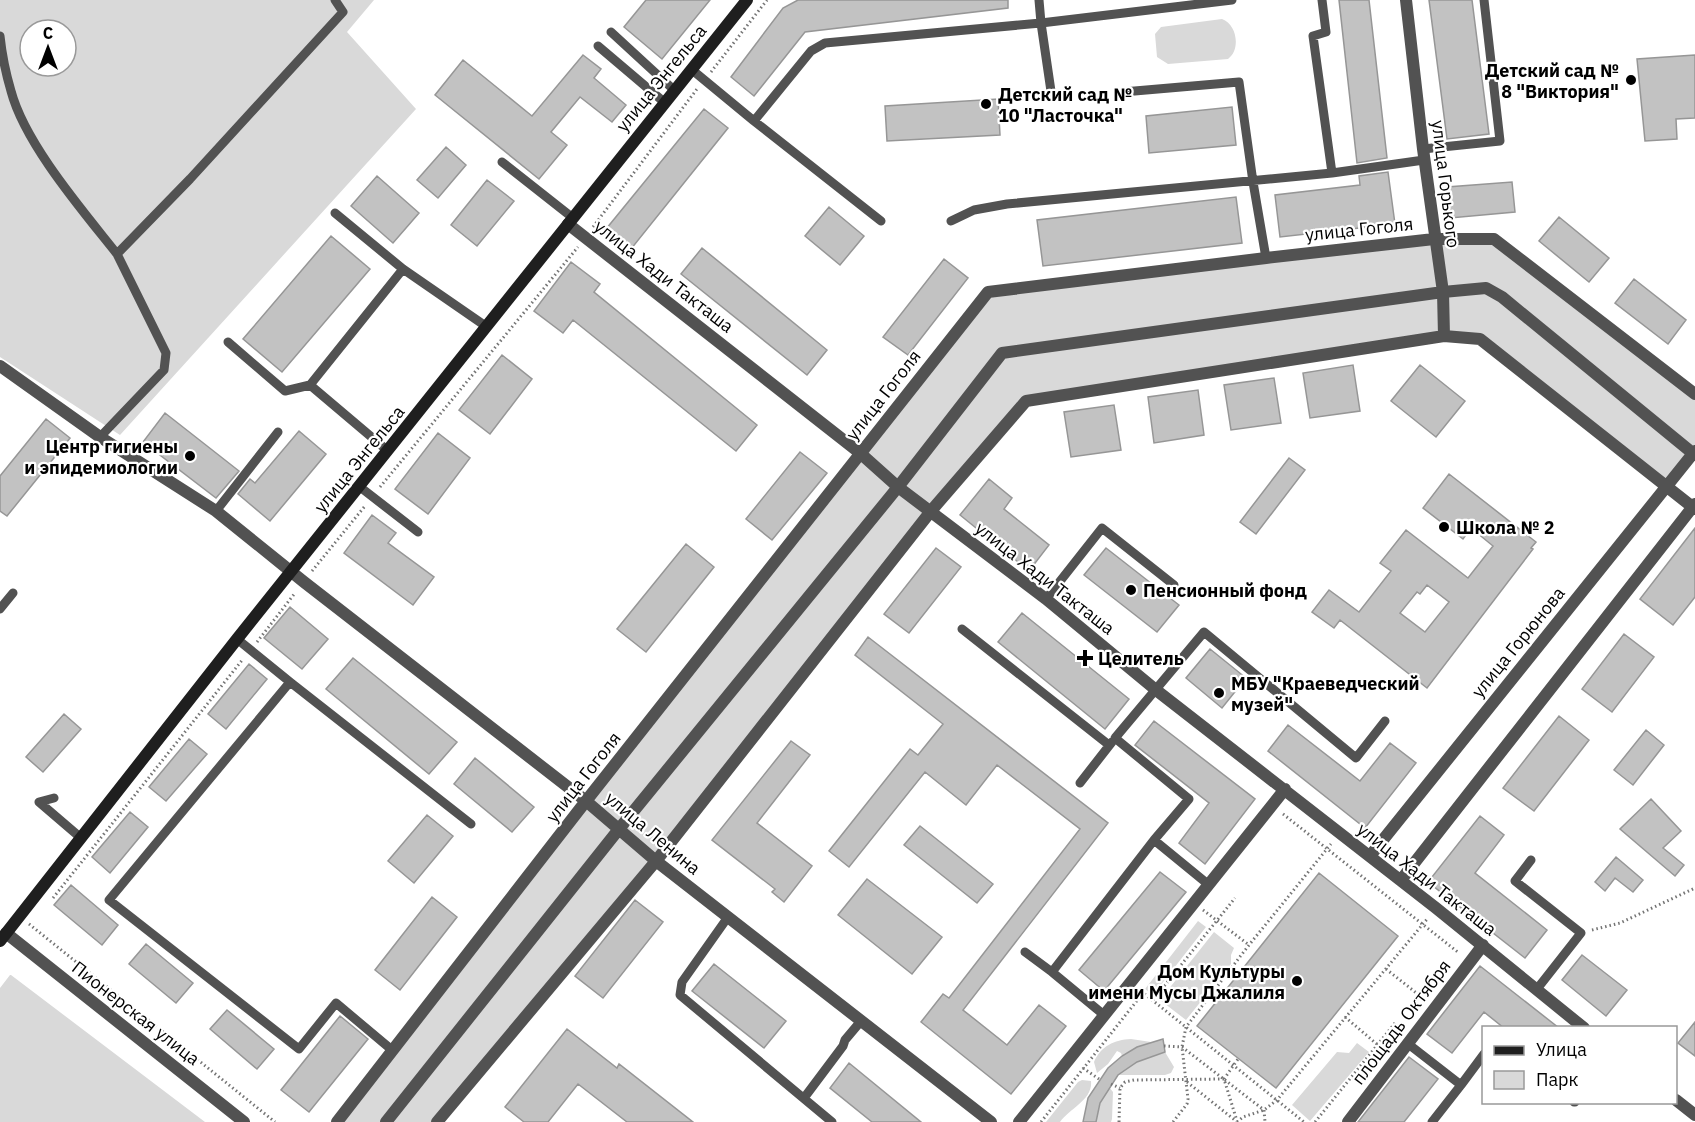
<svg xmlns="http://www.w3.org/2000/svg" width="1695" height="1122" font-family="'IBM Plex Sans',sans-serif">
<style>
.green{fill:#d9d9d9;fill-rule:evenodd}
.building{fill:#c2c2c2;stroke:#969696;stroke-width:1.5;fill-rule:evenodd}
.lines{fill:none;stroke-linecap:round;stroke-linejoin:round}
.path{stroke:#747474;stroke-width:3;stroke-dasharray:1.5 3;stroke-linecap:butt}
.lane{stroke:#525252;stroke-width:9}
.street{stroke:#525252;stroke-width:12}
.secondary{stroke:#1f1f1f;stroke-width:12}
.poi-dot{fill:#000;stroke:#fff;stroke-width:2}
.labels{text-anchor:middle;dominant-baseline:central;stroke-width:4.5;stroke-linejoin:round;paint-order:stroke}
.poi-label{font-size:18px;font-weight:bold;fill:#000;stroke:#fff;text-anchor:start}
.street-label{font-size:18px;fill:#000;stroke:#fff}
</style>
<rect width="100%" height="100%" fill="#fff"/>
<!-- green -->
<path class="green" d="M0,0H374L347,32L416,109L120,435L0,357ZM30,30H66V66H30Z
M1222,19C1237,24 1241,50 1228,59L1168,64L1157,57L1155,34L1161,27Z
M1494,239L1695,394V451L1667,486L1480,339L1444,336L1026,401L656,861L437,1122H337L988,292L1266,258Z
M1198,921L1206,927L1153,995L1145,989Z
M1214,932L1234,948L1231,955V964L1186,1020L1160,1000Z
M10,975H11L205,1122H0V988Z
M1131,1039L1151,1042L1122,1056L1121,1053L1117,1051L1108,1064L1097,1073L1094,1062C1101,1046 1114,1040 1131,1039Z
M1357,1043L1369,1052L1310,1121L1292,1105L1337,1052L1349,1053Z
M1165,1052L1174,1067L1171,1073L1165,1075H1118L1137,1062Z
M1082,1080L1091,1081C1093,1100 1070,1108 1060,1122H1046L1078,1082Z
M1109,1087L1113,1092L1112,1119L1111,1122H1096L1100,1103Z"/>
<!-- building -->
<path class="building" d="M646,0H710L662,59L624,27Z
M798,0H1008V8L805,32L754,96L731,77L783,8Z
M1339,0H1369L1387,158L1357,163Z
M1429,0H1472L1489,134L1447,139Z
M583,55L601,69L594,78L626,105L612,122L580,97L551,132L567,145L539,179L435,95L463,60L532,116Z
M1695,55V118L1676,119L1677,139L1645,141L1637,59Z
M998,99L1000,135L887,141L885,106Z
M1232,107L1236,145L1149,153L1146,116Z
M704,109L728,128L627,254L602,234Z
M446,147L466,165L438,198L417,180Z
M1388,172L1395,224L1280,237L1275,195L1360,185L1359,176Z
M377,176L419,213L393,243L351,206Z
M487,180L514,201L477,246L451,225Z
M1512,182L1515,212L1450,218L1447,187Z
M1236,197L1242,243L1043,266L1037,220Z
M829,207L864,236L840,265L805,236Z
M1559,217L1609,258L1589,282L1539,241Z
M331,236L370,269L282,372L243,339Z
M702,248L827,350L807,375L681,274Z
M944,259L968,278L908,355L883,337Z
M571,262L600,284L594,292L757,425L736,451L573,320L563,333L534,311Z
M1634,279L1686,320L1668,344L1615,303Z
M502,355L532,379L490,434L459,410Z
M1353,365L1360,411L1310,418L1303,373Z
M1420,365L1465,401L1436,437L1391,401Z
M1274,378L1281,423L1231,430L1224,385Z
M1198,390L1204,435L1154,443L1148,397Z
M1114,405L1121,450L1071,457L1064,412Z
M165,413L239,471L216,498L143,442Z
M46,419L70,438L7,516L0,511V476Z
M299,431L326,454L270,521L238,494L250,479L255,483Z
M438,433L470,458L428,514L395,489Z
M800,452L827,473L772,540L746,519Z
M1289,458L1305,470L1256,534L1240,522Z
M1449,474L1536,542L1531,548L1533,549L1427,688L1340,620L1334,628L1312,612L1329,590L1359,612L1391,571L1380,563L1406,530L1468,578L1493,546L1471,528L1463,539L1423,508ZM1427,585L1449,602L1425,632L1400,613L1417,592L1420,594Z
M989,479L1012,498L1004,509L1049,545L1029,571L960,515Z
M372,515L396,533L388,543L434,577L413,605L344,553Z
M1695,528V597L1673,625L1640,599Z
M686,544L714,567L646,652L617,629Z
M936,548L961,567L909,633L884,614Z
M1106,548L1179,605L1157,632L1084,575Z
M290,607L328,639L302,669L264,638Z
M1022,613L1129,699L1105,729L998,642Z
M1624,634L1654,657L1612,712L1582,689Z
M868,637L1108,823L963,1010L1007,1045L1039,1005L1066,1026L1011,1094L921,1022L943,994L949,998L1080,829L997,765L966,805L925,772L849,867L829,851L910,749L918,755L943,724L855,655Z
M1210,649L1246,678L1222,708L1186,678Z
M353,658L457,742L429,774L326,689Z
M249,664L267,679L226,729L208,714Z
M64,714L81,729L43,772L26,757Z
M1559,716L1589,740L1534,811L1503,788Z
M1154,721L1255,799L1205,864L1179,843L1209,803L1135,745Z
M1288,725L1360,781L1390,743L1416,763L1365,828L1268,751Z
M1646,730L1664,745L1633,785L1614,770Z
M189,739L207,754L166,801L149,787Z
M791,741L810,755L757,823L812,866L784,902L772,892L775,889L712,840Z
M475,758L534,807L512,832L454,784Z
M1651,799L1681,831L1663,848L1684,865L1675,876L1620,829Z
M130,812L148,827L110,873L92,857Z
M427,815L453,836L414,883L388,861Z
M1480,816L1504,835L1475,873L1547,930L1525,958L1428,882Z
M920,826L993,884L977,903L904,845Z
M1616,857L1643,880L1633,892L1615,878L1605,891L1595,882Z
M1160,872L1186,892L1104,991L1079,970Z
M1319,873L1398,936L1276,1088L1197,1026Z
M867,879L942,937L912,974L838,915Z
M71,885L118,925L102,945L54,905Z
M432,897L457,917L400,990L375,970Z
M635,900L663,922L603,998L575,976Z
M146,944L193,983L176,1003L129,964Z
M1582,955L1627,990L1606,1016L1562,980Z
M714,964L786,1021L764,1048L692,991Z
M1480,966L1559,1028H1504L1484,1012L1452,1053L1427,1034Z
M227,1010L274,1049L257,1069L210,1029Z
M340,1016L368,1039L309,1112L281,1090Z
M1695,1022V1056L1678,1043Z
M567,1029L617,1068L619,1064L693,1122H627L578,1084L548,1122H524L505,1107Z
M1163,1039L1165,1052L1137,1062L1118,1075L1100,1103L1096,1122H1083L1088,1098L1108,1068L1122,1056L1137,1047Z
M1409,1057L1438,1079L1404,1122H1358Z
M849,1063L921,1122H872L830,1088Z"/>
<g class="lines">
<!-- path -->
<path class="path" d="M711,72L767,0
M593,227L697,89
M380,487L578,247
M312,571L365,506
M257,642L295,593
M1283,814L1459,953
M53,898L243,659
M1203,910L1249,945
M29,924L275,1122
M1592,930L1620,923L1695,888
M1386,969L1424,999
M1141,991L1304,1122
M1153,1000L1235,898
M1345,1017L1385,1051
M1164,1046L1182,1047L1264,1110L1265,1122
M1083,1068L1099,1079
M1224,1079L1238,1059
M1187,1082L1236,1121
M1111,1084L1120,1088
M1041,1122L1143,993
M1119,1122L1120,1088L1125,1082L1134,1080L1224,1079L1237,1121
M1173,1122L1187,1104L1188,1099L1182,1047L1186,1027L1249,945L1331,844
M1237,1122L1243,1117L1264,1110L1277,1100L1428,918
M1315,1122L1395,1023"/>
<!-- lane -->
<path class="lane" d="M1039,0L1041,23L1232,0
M1322,0L1326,32L1313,36L1332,173L1424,160
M611,32L674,90
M0,36C2,55 6,74 11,91C25,144 83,211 117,254
M598,46L664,102
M691,69L754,121L811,51L825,43L1041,23L1052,98
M1123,92L1239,82L1253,182L1266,258
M754,121L881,221
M1423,149L1500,141L1484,0
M502,162L573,218
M335,213L403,269L487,327
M951,221L974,210L1007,204L1332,173
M228,342L285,391L310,385
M100,437L164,370L166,353L117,254L190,179L343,12L335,0
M388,451L310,385L403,269
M360,487L418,532
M216,511L278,432
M1046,599L1102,528L1174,585
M0,609L13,593
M962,629L1109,745
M237,639L290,682L109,900L299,1049L336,1003L392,1050
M290,682L471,824
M1080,783L1112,742
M54,798L39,802L81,838
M1154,840L1209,885
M1531,860L1515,881L1581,933L1537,989
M728,917L682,982L680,995L832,1122
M1025,952L1052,972
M1104,1015L1052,972L1154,840L1189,799L1115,738L1204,632L1356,758L1385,721
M1407,1043L1461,1085L1484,1054
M804,1098L843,1046L845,1040L861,1021
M1574,1102H1575
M1432,1122L1461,1085"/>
<!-- street -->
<path class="street" d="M1406,0L1423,149L1443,292L1444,336
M568,224L860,453L898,487L1046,599L1156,690L1436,908L1584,1028
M0,366L100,437L216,511L304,582L586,801L656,861L991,1122
M1370,856L1695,451
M1401,880L1695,504
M6,933L244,1122
M1676,1100L1695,1115
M337,1122L586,801L988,292L1266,258L1434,239H1494L1695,394
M386,1122L619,829L898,487L1002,353L1443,292L1486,288L1502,297L1695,455
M437,1122L656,861L931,511L1026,401L1444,336L1480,339L1695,509
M1019,1122L1285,789
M1348,1122L1483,945"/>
<!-- secondary -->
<path class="secondary" d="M0,941L237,639L747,0"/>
</g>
<!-- markers -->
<g class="poi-dot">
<circle cx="1631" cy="80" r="6"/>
<circle cx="986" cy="104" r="6"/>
<circle cx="190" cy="456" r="6"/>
<circle cx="1444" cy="527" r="6"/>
<circle cx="1131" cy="590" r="6"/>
<path d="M1082 649h6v6h6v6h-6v6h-6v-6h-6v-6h6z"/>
<circle cx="1219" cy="693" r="6"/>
<circle cx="1297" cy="981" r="6"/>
</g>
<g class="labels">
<!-- poi labels -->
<g class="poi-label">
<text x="1619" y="70" text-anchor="end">Детский сад №<tspan x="1619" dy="21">8 "Виктория"</tspan></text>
<text x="998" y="94">Детский сад №<tspan x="998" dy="21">10 "Ласточка"</tspan></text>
<text x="178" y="446" text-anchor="end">Центр гигиены<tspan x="178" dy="21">и эпидемиологии</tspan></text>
<text x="1456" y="527">Школа № 2</text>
<text x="1143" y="590">Пенсионный фонд</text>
<text x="1098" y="658">Целитель</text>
<text x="1231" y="683">МБУ "Краеведческий<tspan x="1231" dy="21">музей"</tspan></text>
<text x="1285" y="971" text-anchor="end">Дом Культуры<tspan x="1285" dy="21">имени Мусы Джалиля</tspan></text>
</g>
<!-- street labels -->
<g class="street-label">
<text transform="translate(661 78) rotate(-51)">улица Энгельса</text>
<text transform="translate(1446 184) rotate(83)">улица Горького</text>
<text transform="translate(1359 229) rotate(-6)">улица Гоголя</text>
<text transform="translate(664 276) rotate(38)">улица Хади Такташа</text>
<text transform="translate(883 395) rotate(-52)">улица Гоголя</text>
<text transform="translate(359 459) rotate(-51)">улица Энгельса</text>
<text transform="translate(1045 578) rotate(38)">улица Хади Такташа</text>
<text transform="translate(1518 642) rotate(-51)">улица Горюнова</text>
<text transform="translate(583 777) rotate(-52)">улица Гоголя</text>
<text transform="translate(653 833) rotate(40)">улица Ленина</text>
<text transform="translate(1427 879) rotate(38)">улица Хади Такташа</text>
<text transform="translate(136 1013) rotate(38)">Пионерская улица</text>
<text transform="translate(1401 1022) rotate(-53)">площадь Октября</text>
</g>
</g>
<!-- legend -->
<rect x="1482" y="1026" width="195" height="78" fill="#ffffff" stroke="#999999" stroke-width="1.5"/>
<rect x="1494" y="1046" width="30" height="9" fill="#1f1f1f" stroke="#999999" stroke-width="1.5"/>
<text x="1536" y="1056" font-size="18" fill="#000000">Улица</text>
<rect x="1494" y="1071" width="30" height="18" fill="#d9d9d9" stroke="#999999" stroke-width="1.5"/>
<text x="1536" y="1086" font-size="18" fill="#000000">Парк</text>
<!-- north arrow -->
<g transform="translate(48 48)"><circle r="28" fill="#ffffff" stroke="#999999" stroke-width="1.5"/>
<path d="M0-4.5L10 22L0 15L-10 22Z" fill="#000000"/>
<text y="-9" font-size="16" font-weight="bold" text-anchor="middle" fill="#000000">С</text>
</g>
</svg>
